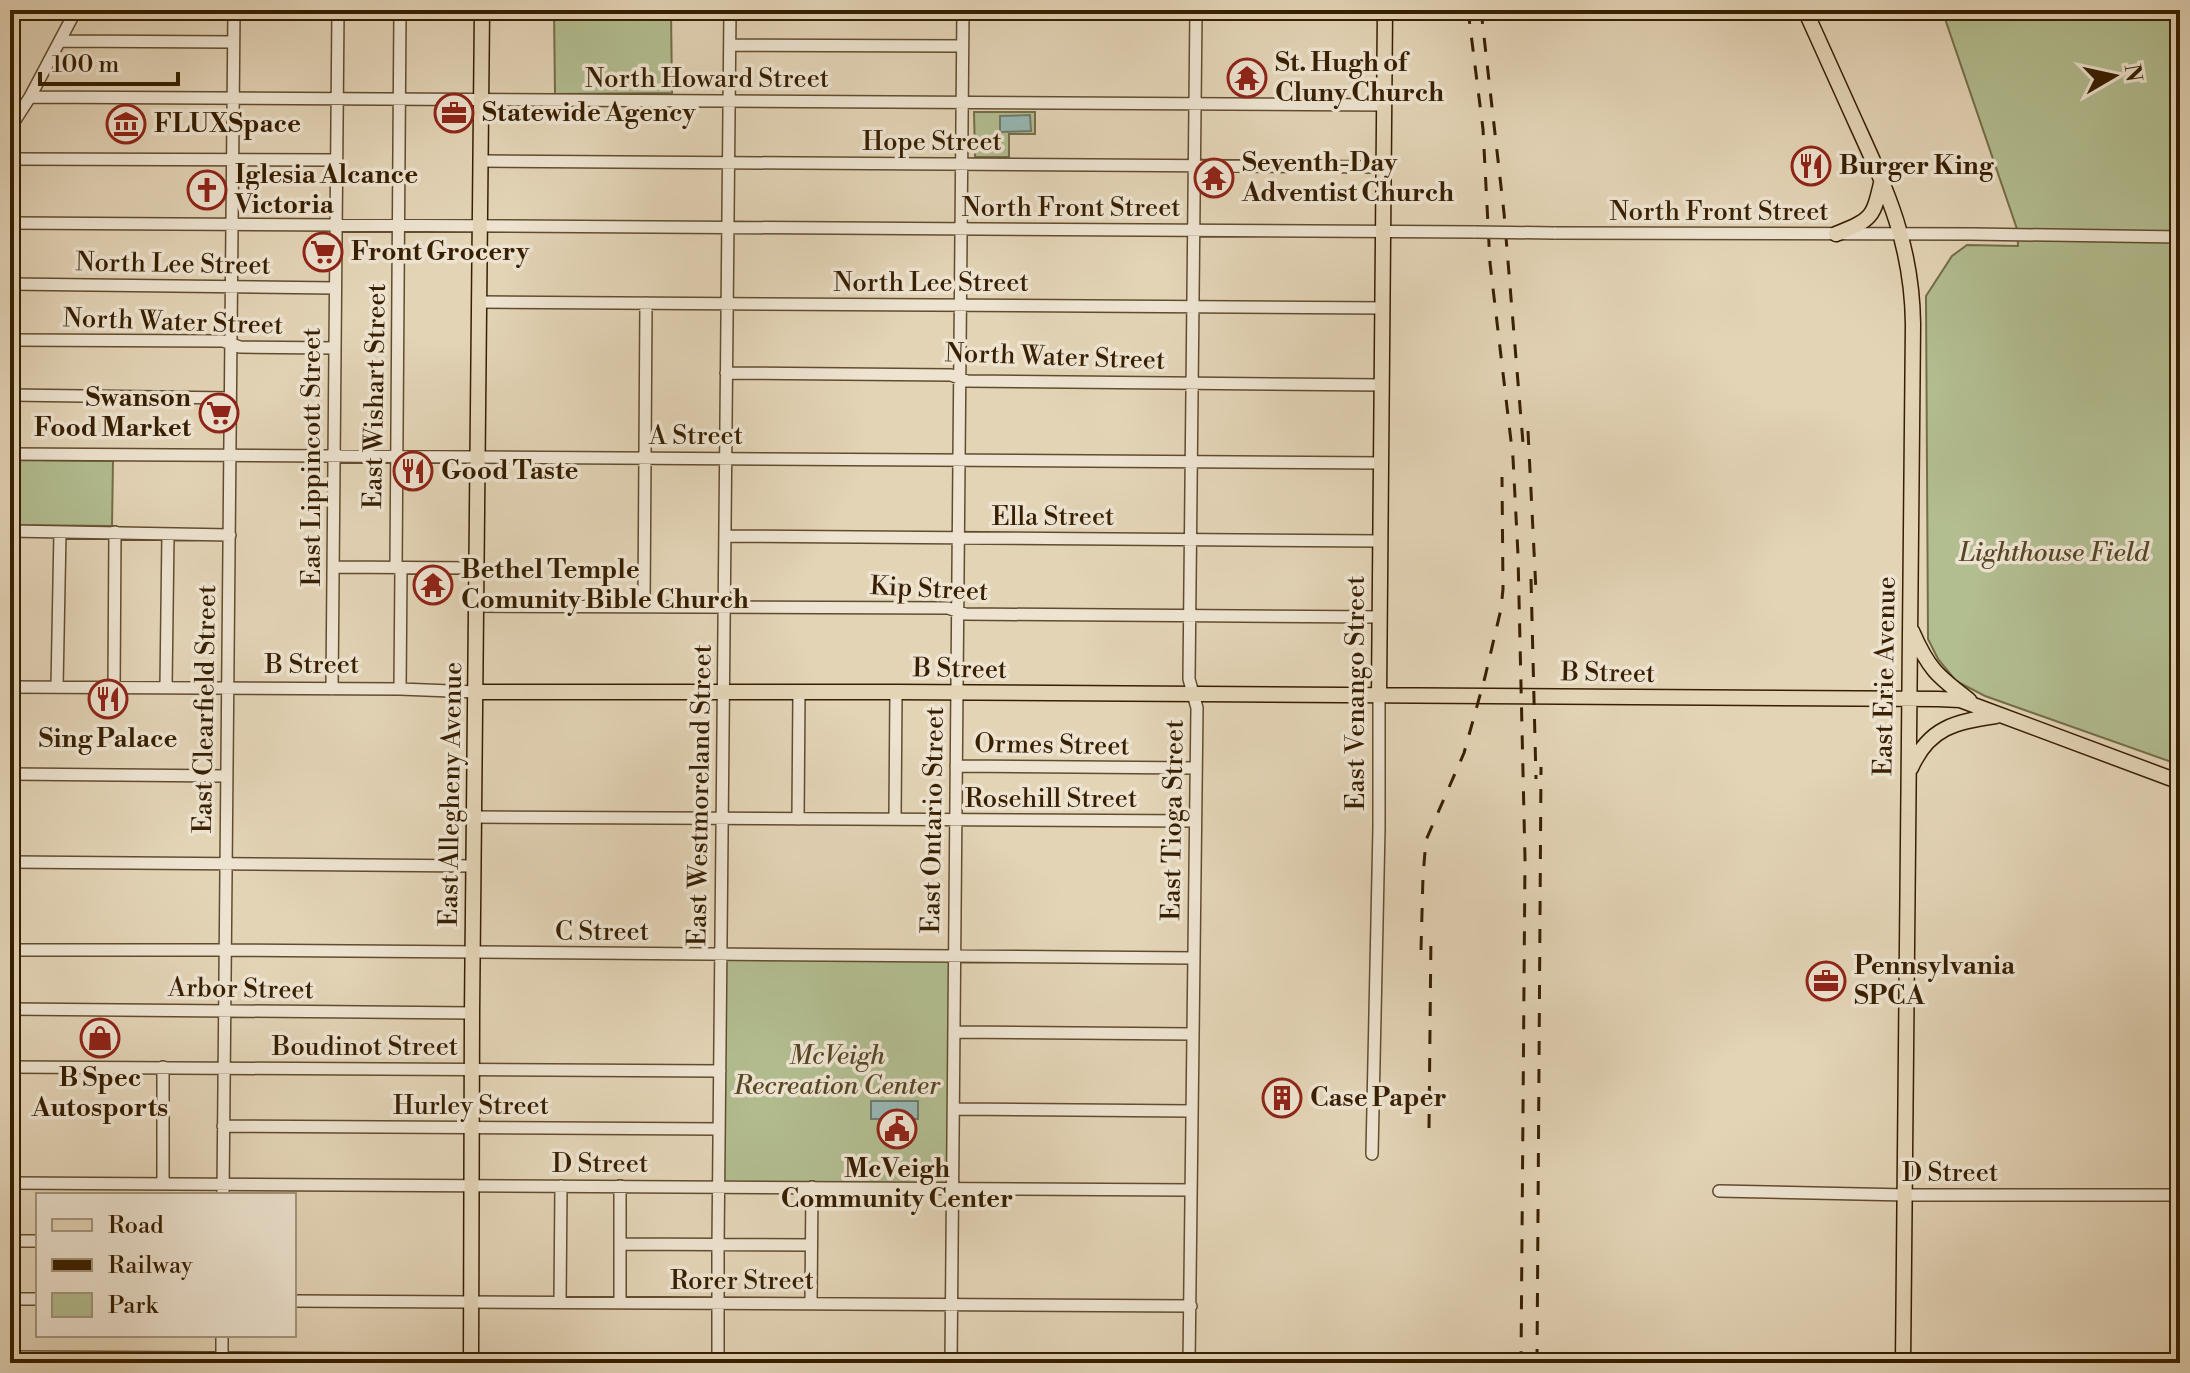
<svg xmlns="http://www.w3.org/2000/svg" width="2190" height="1373" font-family="'Libre Bodoni',serif">
<style>
.green{fill:#b2bd90;stroke:#746e48;stroke-width:2}
.water{fill:#96b7b4;stroke:#707a6c;stroke-width:2}
.lines{fill:none;stroke-linecap:round;stroke-linejoin:round}
.minor-casing{stroke:#624c2e;stroke-width:14}
.major-casing{stroke:#371f00;stroke-width:17}
.minor{stroke:#ede3d0;stroke-width:11}
.major{stroke:#e3d4b6;stroke-width:14}
.rail{stroke:#371f00;stroke-width:3;stroke-dasharray:14 14;stroke-linecap:butt}
.minor-bridge-casing{stroke:#624c2e;stroke-width:14;stroke-linecap:butt}
.minor-bridge{stroke:#ede3d0;stroke-width:11}
.labels{text-anchor:middle;dominant-baseline:central;stroke-width:7;stroke-linejoin:round;paint-order:stroke}
.poi-label{font-size:26px;font-weight:bold;fill:#371f00;stroke:#ede3d0;text-anchor:start}
.street-label{font-size:26px;fill:#371f00;stroke:#ede3d0}
.park-label{font-size:26px;font-style:italic;fill:#564624;stroke:#ede3d0}
</style>
<rect width="100%" height="100%" fill="#e3d4b6"/>
<filter id="stains"><feTurbulence type="fractalNoise" baseFrequency=".0025" numOctaves="4"/><feColorMatrix values="0 0 0 0 .2 0 0 0 0 .09 0 0 0 0 .02 0 0 0 .5 -.17"/></filter>
<radialGradient id="worn" r=".72"><stop offset=".6" stop-color="#630" stop-opacity="0"/><stop offset="1" stop-color="#630" stop-opacity=".3"/></radialGradient>
<!-- green -->
<path class="green" d="M554,10H671L672,93L555,94Z
M1942,10H2180V765L1985,696L1956,681L1938,659L1928,639L1926,296L1952,256L1967,245L2018,246L2017,229Z
M974,112H1035V134H1009V157H975Z
M10,460L113,461L112,526L10,525Z
M721,954L954,956L953,1189L719,1187Z"/>
<!-- water -->
<path class="water" d="M1030,115L1031,131L1000,132V116Z
M871,1101H918V1119H871Z"/>
<g class="lines">
<defs>
<path id="minor" d="M60,41L233,42
M730,45L962,46
M30,97L1385,105
M10,128L30,97L76,10
M10,159L337,160
M480,161L1384,167
M10,223L1475,232
M1554,233L1972,234L2180,237
M10,284L335,288
M479,302L1383,308
M10,340L223,341L240,347L335,348
M726,373L951,375L967,381L1382,385
M10,395L230,398
M10,454L1382,463
M10,531L230,535
M725,536L1381,541
M333,567L477,568
M396,568L400,10
M644,605L646,303
M477,606L948,608L965,614L1380,617
M10,687L400,689L476,692
M57,687L60,532
M114,687L115,532
M166,687L168,534
M332,689L338,10
M400,689L401,569
M956,766L1196,768
M10,774L226,776
M474,817L1195,821
M895,818L896,692
M798,819L799,692
M10,862L474,866
M10,950H226L1194,958
M10,1009L472,1013
M954,1032L1192,1034
M10,1067L720,1071
M954,1109L1191,1111
M223,1126L719,1129
M1372,1154L1379,828V695
M10,1183L1191,1190
M163,1184V1067
M620,1186V1302
M1719,1191L1907,1195H2180
M223,1195L234,10
M10,1241H38
M620,1244L811,1245
M10,1299H38
M294,1301L1191,1306
M560,1302L561,1186
M811,1303L812,1187
M10,1357L1139,1363
M222,1363V1335
M718,1363V1246L730,10
M951,1363L963,10
M1189,1363L1197,708L1189,679L1196,10"/>
<path id="major" d="M1805,10C1822,48 1839,85 1856,123C1888,193 1912,245 1913,324L1903,1363
M1836,234C1873,219 1873,218 1882,179
M1912,631C1928,668 1937,676 1969,700
M476,692H896L1938,699L1960,700L1979,707L2180,782
M1379,695L1385,10
M1911,768C1929,727 1956,722 1996,716
M471,1363L472,1013L482,10"/>
</defs>
<!-- minor casing -->
<use href="#minor" class="minor-casing"/>
<!-- major casing -->
<use href="#major" class="major-casing"/>
<!-- minor -->
<use href="#minor" class="minor"/>
<!-- major -->
<use href="#major" class="major"/>
<!-- rail -->
<path class="rail" d="M1468,10L1483,129L1490,263L1513,458L1518,555L1525,859L1521,1363
M1481,10L1504,213L1523,443
M10,18L14,10
M1528,431L1536,591
M1531,579L1536,779
M1421,950L1423,876L1426,840L1464,753L1485,677L1501,609L1503,589L1502,477
M1429,1128L1431,933
M1537,1363L1541,767"/>
<defs>
<path id="minor-bridge" d="M1475,232L1554,233"/>
</defs>
<!-- minor-bridge casing -->
<use href="#minor-bridge" class="minor-bridge-casing"/>
<!-- minor-bridge -->
<use href="#minor-bridge" class="minor-bridge"/>
</g>
<!-- icons -->
<defs>
<symbol id="temple-ring" viewBox="-11 -11 22 22"><circle r="9.5" fill="#ede3d0" stroke="#8f2418" stroke-width="1.5"/><path d="M0-6L5-2H3V0L6.5 2.5H4V6H1.5V3h-3V6H-4V2.5H-6.5L-3 0V-2H-5Z" fill="#8f2418"/></symbol>
<symbol id="office-ring" viewBox="-11 -11 22 22"><circle r="9.5" fill="#ede3d0" stroke="#8f2418" stroke-width="1.5"/><path d="M-6-3h4V-5.5h4V-3h4V5H-6ZM-1-4.5V-3h2v-1.5ZM-6 0V1H6V0Z" fill="#8f2418"/></symbol>
<symbol id="museum-ring" viewBox="-11 -11 22 22"><circle r="9.5" fill="#ede3d0" stroke="#8f2418" stroke-width="1.5"/><path d="M0-6L6-3V-2H-6V-3ZM-5-1h2V3h-2ZM-1-1h2V3h-2ZM3-1h2V3H3ZM-6 4H6V6H-6Z" fill="#8f2418"/></symbol>
<symbol id="restaurant-ring" viewBox="-11 -11 22 22"><circle r="9.5" fill="#ede3d0" stroke="#8f2418" stroke-width="1.5"/><path d="M-5-6h1v4h1v-4h1v4h1v-4h1v5L-1.5 .5V6h-2V.5L-5-1ZM5-6V6H3V1.5H1.5Q1.5-4 5-6Z" fill="#8f2418"/></symbol>
<symbol id="church-ring" viewBox="-11 -11 22 22"><circle r="9.5" fill="#ede3d0" stroke="#8f2418" stroke-width="1.5"/><path d="M-1.2-6h2.4v3.5h3.3v2.4h-3.3V6h-2.4V-.1h-3.3v-2.4h3.3Z" fill="#8f2418"/></symbol>
<symbol id="supermarket-ring" viewBox="-11 -11 22 22"><circle r="9.5" fill="#ede3d0" stroke="#8f2418" stroke-width="1.5"/><path d="M-6-5.5h2.5l.6 2H6L4.5 2H-2.5L-4.4-4H-6ZM-1.5 3.2a1.3 1.3 0 1 0 .1 0ZM3 3.2a1.3 1.3 0 1 0 .1 0Z" fill="#8f2418"/></symbol>
<symbol id="shop-ring" viewBox="-11 -11 22 22"><circle r="9.5" fill="#ede3d0" stroke="#8f2418" stroke-width="1.5"/><path d="M-5-2.5h2.3a2.7 3.5 0 0 1 5.4 0H5L5.5 6h-11ZM-1.5-2.5h3a1.5 2.3 0 0 0-3 0Z" fill="#8f2418"/></symbol>
<symbol id="building-ring" viewBox="-11 -11 22 22"><circle r="9.5" fill="#ede3d0" stroke="#8f2418" stroke-width="1.5"/><path d="M-4-6H4V6H1V3H-1V6H-4ZM-2.5-4.3h1.7v1.8h-1.7ZM.8-4.3h1.7v1.8H.8ZM-2.5-1h1.7V.8h-1.7ZM.8-1h1.7V.8H.8Z" fill="#8f2418"/></symbol>
<symbol id="civic-ring" viewBox="-11 -11 22 22"><circle r="9.5" fill="#ede3d0" stroke="#8f2418" stroke-width="1.5"/><path d="M-.6-6.5H3V-4.5H.6V-3L4-1V1h2V6H-6V1h2V-1L-.6-3ZM-1.2 2.5V6h2.4V2.5Z" fill="#8f2418"/></symbol>
</defs>
<g fill-rule="evenodd">
<use href="#temple-ring" x="1225" y="56" width="44" height="44"/>
<use href="#office-ring" x="432" y="91" width="44" height="44"/>
<use href="#museum-ring" x="104" y="102" width="44" height="44"/>
<use href="#restaurant-ring" x="1789" y="144" width="44" height="44"/>
<use href="#temple-ring" x="1192" y="156" width="44" height="44"/>
<use href="#church-ring" x="185" y="168" width="44" height="44"/>
<use href="#supermarket-ring" x="301" y="230" width="44" height="44"/>
<use href="#supermarket-ring" x="197" y="391" width="44" height="44"/>
<use href="#restaurant-ring" x="391" y="449" width="44" height="44"/>
<use href="#temple-ring" x="411" y="563" width="44" height="44"/>
<use href="#restaurant-ring" x="86" y="677" width="44" height="44"/>
<use href="#office-ring" x="1804" y="959" width="44" height="44"/>
<use href="#shop-ring" x="78" y="1016" width="44" height="44"/>
<use href="#building-ring" x="1260" y="1076" width="44" height="44"/>
<use href="#civic-ring" x="875" y="1107" width="44" height="44"/>
</g>
<g class="labels">
<!-- poi labels -->
<g class="poi-label">
<text x="1275" y="63">St. Hugh of<tspan x="1275" dy="30">Cluny Church</tspan></text>
<text x="482" y="113">Statewide Agency</text>
<text x="154" y="124">FLUXSpace</text>
<text x="1242" y="163">Seventh-Day<tspan x="1242" dy="30">Adventist Church</tspan></text>
<text x="1839" y="166">Burger King</text>
<text x="235" y="175">Iglesia Alcance<tspan x="235" dy="30">Victoria</tspan></text>
<text x="351" y="252">Front Grocery</text>
<text x="191" y="398" text-anchor="end">Swanson<tspan x="191" dy="30">Food Market</tspan></text>
<text x="441" y="471">Good Taste</text>
<text x="461" y="570">Bethel Temple<tspan x="461" dy="30">Comunity Bible Church</tspan></text>
<text x="108" y="739" text-anchor="middle">Sing Palace</text>
<text x="1854" y="966">Pennsylvania<tspan x="1854" dy="30">SPCA</tspan></text>
<text x="100" y="1078" text-anchor="middle">B Spec<tspan x="100" dy="30">Autosports</tspan></text>
<text x="1310" y="1098">Case Paper</text>
<text x="897" y="1169" text-anchor="middle">McVeigh<tspan x="897" dy="30">Community Center</tspan></text>
</g>
<!-- street labels -->
<g class="street-label">
<text x="707" y="79">North Howard Street</text>
<text x="932" y="142">Hope Street</text>
<text x="1071" y="208">North Front Street</text>
<text x="1719" y="212">North Front Street</text>
<text transform="translate(173 264) rotate(1)">North Lee Street</text>
<text x="931" y="283">North Lee Street</text>
<text transform="translate(173 322) rotate(2)">North Water Street</text>
<text transform="translate(1055 357) rotate(2)">North Water Street</text>
<text transform="translate(375 396) rotate(-89)">East Wishart Street</text>
<text x="696" y="436">A Street</text>
<text transform="translate(312 457) rotate(-90)">East Lippincott Street</text>
<text x="1053" y="517">Ella Street</text>
<text transform="translate(929 589) rotate(3)">Kip Street</text>
<text x="312" y="665">B Street</text>
<text transform="translate(960 669) rotate(1)">B Street</text>
<text transform="translate(1608 673) rotate(1)">B Street</text>
<text transform="translate(1885 676) rotate(-89)">East Erie Avenue</text>
<text transform="translate(1356 693) rotate(-90)">East Venango Street</text>
<text transform="translate(205 709) rotate(-89)">East Clearfield Street</text>
<text transform="translate(1052 745) rotate(1)">Ormes Street</text>
<text transform="translate(451 794) rotate(-89)">East Allegheny Avenue</text>
<text transform="translate(700 795) rotate(-89)">East Westmoreland Street</text>
<text x="1051" y="799">Rosehill Street</text>
<text transform="translate(933 820) rotate(-89)">East Ontario Street</text>
<text transform="translate(1173 820) rotate(-89)">East Tioga Street</text>
<text x="602" y="932">C Street</text>
<text transform="translate(241 989) rotate(1)">Arbor Street</text>
<text x="365" y="1047">Boudinot Street</text>
<text x="471" y="1106">Hurley Street</text>
<text x="600" y="1164">D Street</text>
<text x="1950" y="1173">D Street</text>
<text x="742" y="1281">Rorer Street</text>
</g>
<!-- park labels -->
<g class="park-label">
<text x="2054" y="553">Lighthouse Field</text>
<text x="837" y="1056">McVeigh<tspan x="837" dy="30">Recreation Center</tspan></text>
</g>
</g>
<!-- margin -->
<rect width="2190" height="1373" fill="none" stroke="#e3d4b6" stroke-width="40"/>
<rect x="12" y="12" width="2166" height="1349" fill="none" stroke="#371f00" stroke-width="4"/>
<rect x="20" y="20" width="2150" height="1333" fill="none" stroke="#371f00" stroke-width="2"/>
<!-- legend -->
<rect x="36" y="1193" width="260" height="144" fill="#ede3d0" stroke="#a4957d" stroke-width="2"/>
<rect x="52" y="1219" width="40" height="12" fill="#e3d4b6" stroke="#a4957d" stroke-width="2"/>
<text x="108" y="1233" font-size="24" fill="#371f00">Road</text>
<rect x="52" y="1259" width="40" height="12" fill="#371f00" stroke="#a4957d" stroke-width="2"/>
<text x="108" y="1273" font-size="24" fill="#371f00">Railway</text>
<rect x="52" y="1293" width="40" height="24" fill="#b2bd90" stroke="#a4957d" stroke-width="2"/>
<text x="108" y="1313" font-size="24" fill="#371f00">Park</text>
<!-- north arrow -->
<g transform="translate(2114 76) rotate(81)" stroke="#ede3d0" stroke-width="6" paint-order="stroke">
<path d="M0-6L14 30L0 20L-14 30Z" fill="#371f00"/>
<text y="-12" font-size="22" font-weight="bold" text-anchor="middle" fill="#371f00">N</text>
</g>
<!-- scale -->
<path d="M40 72v12h138v-12" fill="none" stroke="#371f00" stroke-width="4"/>
<text x="52" y="72" font-size="24" fill="#371f00" stroke="#ede3d0" stroke-width="6" paint-order="stroke">100 m</text>
<rect width="100%" height="100%" filter="url(#stains)"/>
<rect width="100%" height="100%" fill="url(#worn)"/>
</svg>
